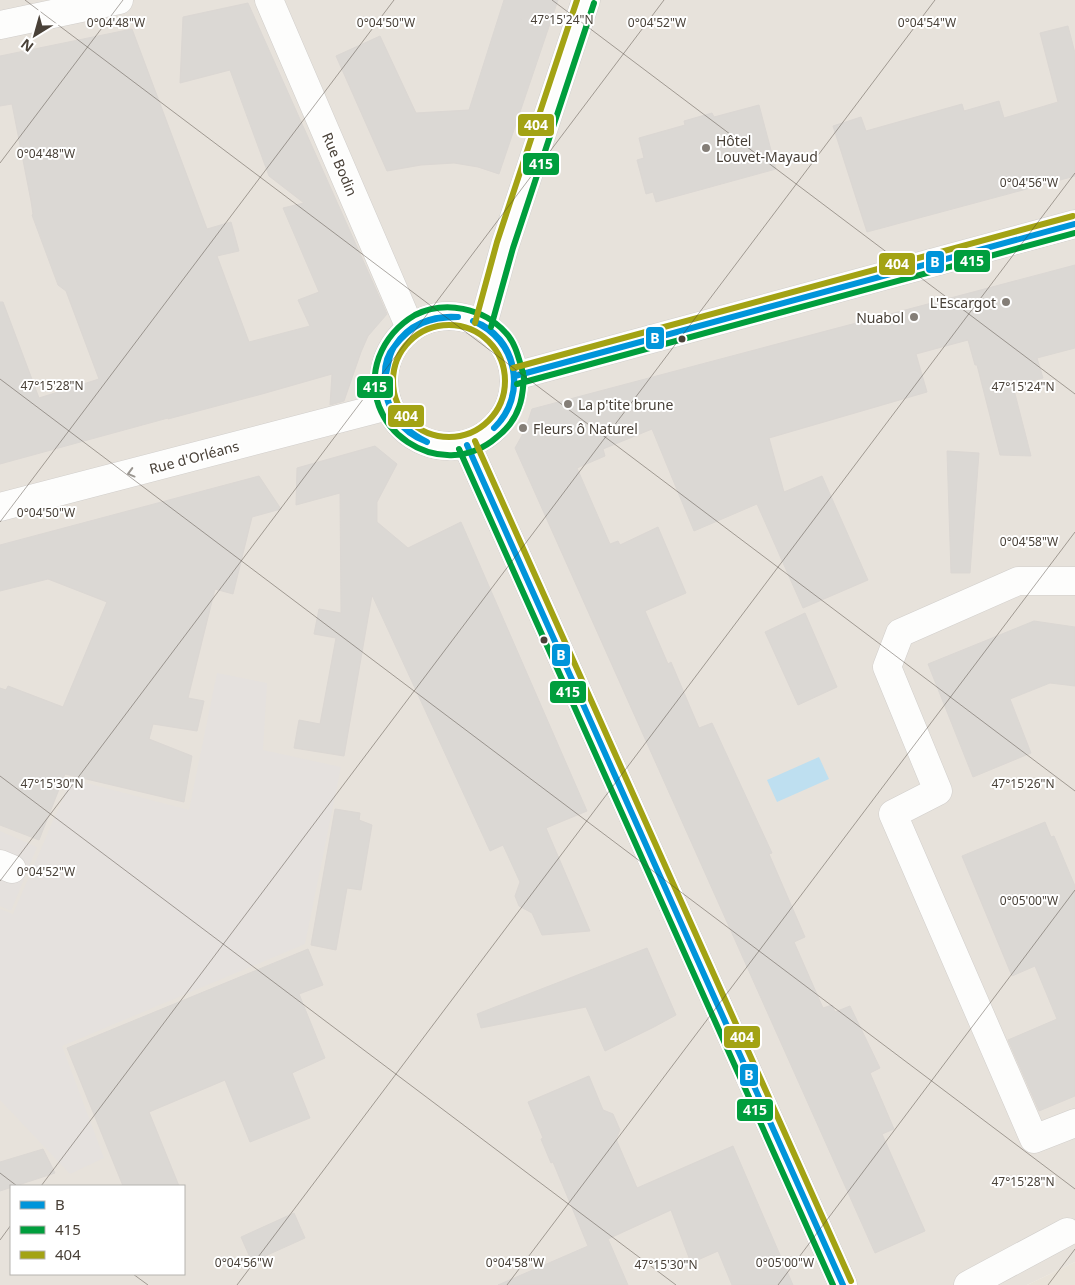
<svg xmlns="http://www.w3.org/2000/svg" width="1075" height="1285" font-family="'Noto Sans',sans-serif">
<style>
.residential{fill:#e7e2db;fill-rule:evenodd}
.education{fill:#e9e3d9}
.parking{fill:#e5e1de}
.water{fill:#bedff0}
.building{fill:#dbd8d4;stroke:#dbd7d3}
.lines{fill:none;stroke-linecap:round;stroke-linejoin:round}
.minor-casing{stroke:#d1cecb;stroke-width:29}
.minor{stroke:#fdfdfc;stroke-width:28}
.bus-1-casing{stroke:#fff;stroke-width:10}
.bus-2-casing{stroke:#fff;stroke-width:10}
.bus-3-casing{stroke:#fff;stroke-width:10}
.bus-1{stroke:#0095da;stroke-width:6}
.bus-2{stroke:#009e3d;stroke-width:6}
.bus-3{stroke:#a3a314;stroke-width:6}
.oneway{stroke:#9a9690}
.ticks{fill:none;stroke:#494138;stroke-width:1;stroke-opacity:0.45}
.poi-dot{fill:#847e77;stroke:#fff;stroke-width:2}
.bus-dot{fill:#494138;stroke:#fff;stroke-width:2}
.labels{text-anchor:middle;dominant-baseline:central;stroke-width:4;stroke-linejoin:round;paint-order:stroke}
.poi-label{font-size:14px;fill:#494138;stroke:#fff;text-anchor:start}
.street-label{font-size:14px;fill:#494138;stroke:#fff}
.ticks-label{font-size:12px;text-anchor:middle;fill:#494138;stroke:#fff;stroke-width:4;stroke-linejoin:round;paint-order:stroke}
.line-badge{stroke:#fff;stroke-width:2}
.badge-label{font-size:14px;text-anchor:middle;font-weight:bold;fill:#fff}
</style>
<rect width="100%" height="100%" fill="#f3f0ed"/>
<!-- residential -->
<path class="residential" d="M0,0H1075V1262L1027,1285H0ZM11,1186H184V1274H11Z"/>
<!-- education -->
<path class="education" d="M1075,1262V1285H1027Z"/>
<!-- parking -->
<path class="parking" d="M217,673L267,683L263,750L341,767L305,944L62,1046L104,1158L70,1174L0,1100V909L13,914L71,779L189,810Z
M0,831L37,847L11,911L0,906Z"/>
<!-- water -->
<path class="water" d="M819,757L829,779L777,802L767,780Z"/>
<!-- building -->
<path class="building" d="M504,0H558L499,174L478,167L454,163L421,165L387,171L336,56L380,36L416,113L469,110Z
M248,3L387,314L368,336L361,352L344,401L330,405L332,374L262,394L168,419V418L0,464V302H3L39,398L99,379L66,291L58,285L32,215L33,214L31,201L12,104L0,106V56L132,29L207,229L231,222L239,251L217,256L249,342L310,326L298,300L319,292L283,208L304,203L269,176L230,70L180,83L183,17Z
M1068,26L1075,53V176L867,232L833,126L861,117L866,131L962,104L964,111L999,101L1004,118L1058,102L1040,33Z
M759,105L776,169L656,202L653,192L646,194L637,160L644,158L639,138L685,125L684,121L712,113L714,117Z
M1075,265V348L1037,358L1043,378L1013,386L1031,456L1000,455L977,365H975L968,340L916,354L927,392L769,438L784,492L822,476L868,580L803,608L757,504L694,531L652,429L603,449L605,456L577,468L610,544L618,541L620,545L658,527L686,593L645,611L668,664L671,662L699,728L712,723L772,853L769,854L805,937L794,942L823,1008L832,1005L835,1012L850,1006L880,1068L870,1073L894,1129L882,1134L925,1231L875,1253L515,448L525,430L532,409Z
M375,446L397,464L377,502V522L408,548L461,522L587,811L546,828L590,931L542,935L532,913L519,906L515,896L520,882L503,845L490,851L372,595L344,756L294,748L299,720L320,724L336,638L314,634L319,609L341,613L340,493L296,505L297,468Z
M947,451L979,453L970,573H951Z
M259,476L281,509L252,517L233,594L215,589L188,698L204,701L197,731L153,724L149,739L192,756L184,802L65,774L39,840L0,825V688L6,690L8,686L63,707L107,602L48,579L0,591V545Z
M805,613L837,687L798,705L765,632Z
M1034,621L1075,627V686L1050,683L1010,699L1031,753L973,777L928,664Z
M335,809L360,813L359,820L372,825L361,890L347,888L336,950L311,945Z
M1045,822L1051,837L1054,836L1075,886V1096L1039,1111L1008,1040L1057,1019L1035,966L1012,976L962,856Z
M647,948L676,1015L654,1027L605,1051L586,1007L481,1028L477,1014Z
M308,949L323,985L299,994L325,1058L292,1073L310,1118L250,1142L225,1080L149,1112L179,1186H123L67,1048Z
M589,1076L603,1110L613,1114L620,1130L616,1139L637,1188L733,1146L793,1285H732L718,1251L691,1263L671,1210L608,1239L628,1285H498L588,1246L553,1162L551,1163L541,1139L543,1138L528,1102Z
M43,1149L55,1173L0,1191V1162Z
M294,1213L305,1238L252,1262L241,1237Z"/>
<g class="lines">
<defs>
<path id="minor" d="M269,0L410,328
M0,25L119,0
M384 381a65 65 0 1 1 130 0a65 65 0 1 1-130 0Z
M483,325L505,245L586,0
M515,376L1075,224
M467,445L843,1285
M0,507L388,406
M1075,581H1018L900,633L887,667L938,791L893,814L1034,1139L1075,1123
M0,864L12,869
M968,1285L1067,1232"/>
</defs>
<!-- minor casing -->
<use href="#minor" class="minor-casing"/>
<!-- minor -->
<use href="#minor" class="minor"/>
<defs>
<path id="bus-1" d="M473,321C518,336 528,397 494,428
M473,321C517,340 528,394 494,428
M394,347C391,352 389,359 388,365C378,400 397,427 427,442
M394,347C386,356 384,369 385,381C385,409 400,432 427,442
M394,347C408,324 432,315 458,317
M394,347C412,324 429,317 458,317
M515,376L1075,224
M467,445L843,1285"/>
<path id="bus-2" d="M491,327L513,248L594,3
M523,373C519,360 516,343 505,332C483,308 445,300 415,315C398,325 386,339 379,357C354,428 441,486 497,437C507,429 515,419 519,407C523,397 523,387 524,377
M517,384L1075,233
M459,449L833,1285"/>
<path id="bus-3" d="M475,323L497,242L577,0
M393 381a56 56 0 1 1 112 0a56 56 0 1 1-112 0Z
M513,368L1073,216
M475,441L851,1281"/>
</defs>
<!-- bus-1 casing -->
<use href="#bus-1" class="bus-1-casing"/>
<!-- bus-2 casing -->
<use href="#bus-2" class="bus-2-casing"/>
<!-- bus-3 casing -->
<use href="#bus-3" class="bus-3-casing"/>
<!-- bus-1 -->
<use href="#bus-1" class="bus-1"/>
<!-- bus-2 -->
<use href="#bus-2" class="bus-2"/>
<!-- bus-3 -->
<use href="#bus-3" class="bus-3"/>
</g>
<!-- one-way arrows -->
<defs><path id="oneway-chevron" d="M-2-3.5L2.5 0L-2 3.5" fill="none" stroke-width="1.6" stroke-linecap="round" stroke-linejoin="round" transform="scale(1.25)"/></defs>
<use class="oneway" href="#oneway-chevron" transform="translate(131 473) rotate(165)"/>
<!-- ticks -->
<path class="ticks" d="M25,0L1075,791M552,0L1075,394M0,163L123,0M0,379L1075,1189M0,522L394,0M0,776L676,1285M0,881L664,0M0,1173L17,1186M41,1186L935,0M0,1240L11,1225M133,1274L148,1285M237,1285L1075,173M507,1285L1075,532M778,1285L1075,890M1048,1285L1075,1249"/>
<!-- markers -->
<g class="poi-dot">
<circle cx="706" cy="148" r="5"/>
<circle cx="1006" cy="302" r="5"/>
<circle cx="914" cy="317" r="5"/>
<circle cx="568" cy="404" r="5"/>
<circle cx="523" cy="428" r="5"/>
</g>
<g class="bus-dot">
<circle cx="682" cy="339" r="4.5"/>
<circle cx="544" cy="640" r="4.5"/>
</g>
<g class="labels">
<!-- poi labels -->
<g class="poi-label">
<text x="716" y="140">Hôtel<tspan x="716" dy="16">Louvet-Mayaud</tspan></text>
<text x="996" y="302" text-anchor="end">L'Escargot</text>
<text x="904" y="317" text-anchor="end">Nuabol</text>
<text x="578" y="404">La p'tite brune</text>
<text x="533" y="428">Fleurs ô Naturel</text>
</g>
<!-- street labels -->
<g class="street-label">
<text transform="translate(340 164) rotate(67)">Rue Bodin</text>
<text transform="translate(194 457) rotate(-15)">Rue d'Orléans</text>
</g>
</g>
<g class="ticks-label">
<text x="562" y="24">47°15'24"N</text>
<text x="116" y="27">0°04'48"W</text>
<text x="386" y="27">0°04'50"W</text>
<text x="657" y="27">0°04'52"W</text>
<text x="927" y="27">0°04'54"W</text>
<text x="46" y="158">0°04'48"W</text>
<text x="1029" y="187">0°04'56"W</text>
<text x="52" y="390">47°15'28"N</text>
<text x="1023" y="391">47°15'24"N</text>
<text x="46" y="517">0°04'50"W</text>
<text x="1029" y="546">0°04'58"W</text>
<text x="52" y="788">47°15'30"N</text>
<text x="1023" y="788">47°15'26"N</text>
<text x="46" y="876">0°04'52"W</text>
<text x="1029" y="905">0°05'00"W</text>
<text x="1023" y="1186">47°15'28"N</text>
<text x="244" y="1267">0°04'56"W</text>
<text x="515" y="1267">0°04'58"W</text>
<text x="785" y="1267">0°05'00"W</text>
<text x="666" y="1269">47°15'30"N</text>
</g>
<g class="line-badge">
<rect x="517" y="113" width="38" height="24" rx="5" fill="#a3a314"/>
<rect x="522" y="152" width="38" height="24" rx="5" fill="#009e3d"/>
<rect x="953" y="249" width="38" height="24" rx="5" fill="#009e3d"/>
<rect x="925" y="250" width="20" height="24" rx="5" fill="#0095da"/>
<rect x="878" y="252" width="38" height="24" rx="5" fill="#a3a314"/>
<rect x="645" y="326" width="20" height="24" rx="5" fill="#0095da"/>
<rect x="356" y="375" width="38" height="24" rx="5" fill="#009e3d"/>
<rect x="387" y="404" width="38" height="24" rx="5" fill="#a3a314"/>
<rect x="551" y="643" width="20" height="24" rx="5" fill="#0095da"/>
<rect x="549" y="680" width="38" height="24" rx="5" fill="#009e3d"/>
<rect x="723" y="1025" width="38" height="24" rx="5" fill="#a3a314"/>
<rect x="739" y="1063" width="20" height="24" rx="5" fill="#0095da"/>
<rect x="736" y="1098" width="38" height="24" rx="5" fill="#009e3d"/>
</g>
<g class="badge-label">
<text x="536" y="130">404</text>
<text x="541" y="169">415</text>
<text x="972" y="266">415</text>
<text x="935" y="267">B</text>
<text x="897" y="269">404</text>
<text x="655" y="343">B</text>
<text x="375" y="392">415</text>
<text x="406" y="421">404</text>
<text x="561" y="660">B</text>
<text x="568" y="697">415</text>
<text x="742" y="1042">404</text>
<text x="749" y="1080">B</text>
<text x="755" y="1115">415</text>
</g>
<!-- legend -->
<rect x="10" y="1185" width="175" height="90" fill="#ffffff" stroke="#b6b3af"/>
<rect x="20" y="1201" width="25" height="8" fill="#0095da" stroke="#b6b3af"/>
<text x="55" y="1210" font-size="15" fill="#494138">B</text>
<rect x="20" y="1226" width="25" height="8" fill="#009e3d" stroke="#b6b3af"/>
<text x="55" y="1235" font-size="15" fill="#494138">415</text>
<rect x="20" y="1251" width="25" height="8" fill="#a3a314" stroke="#b6b3af"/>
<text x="55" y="1260" font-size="15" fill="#494138">404</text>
<!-- north arrow -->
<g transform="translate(35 35) rotate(217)" stroke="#ffffff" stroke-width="4" paint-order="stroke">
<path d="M0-4L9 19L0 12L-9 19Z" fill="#494138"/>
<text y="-8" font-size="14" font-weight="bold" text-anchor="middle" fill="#494138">N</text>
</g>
</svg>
